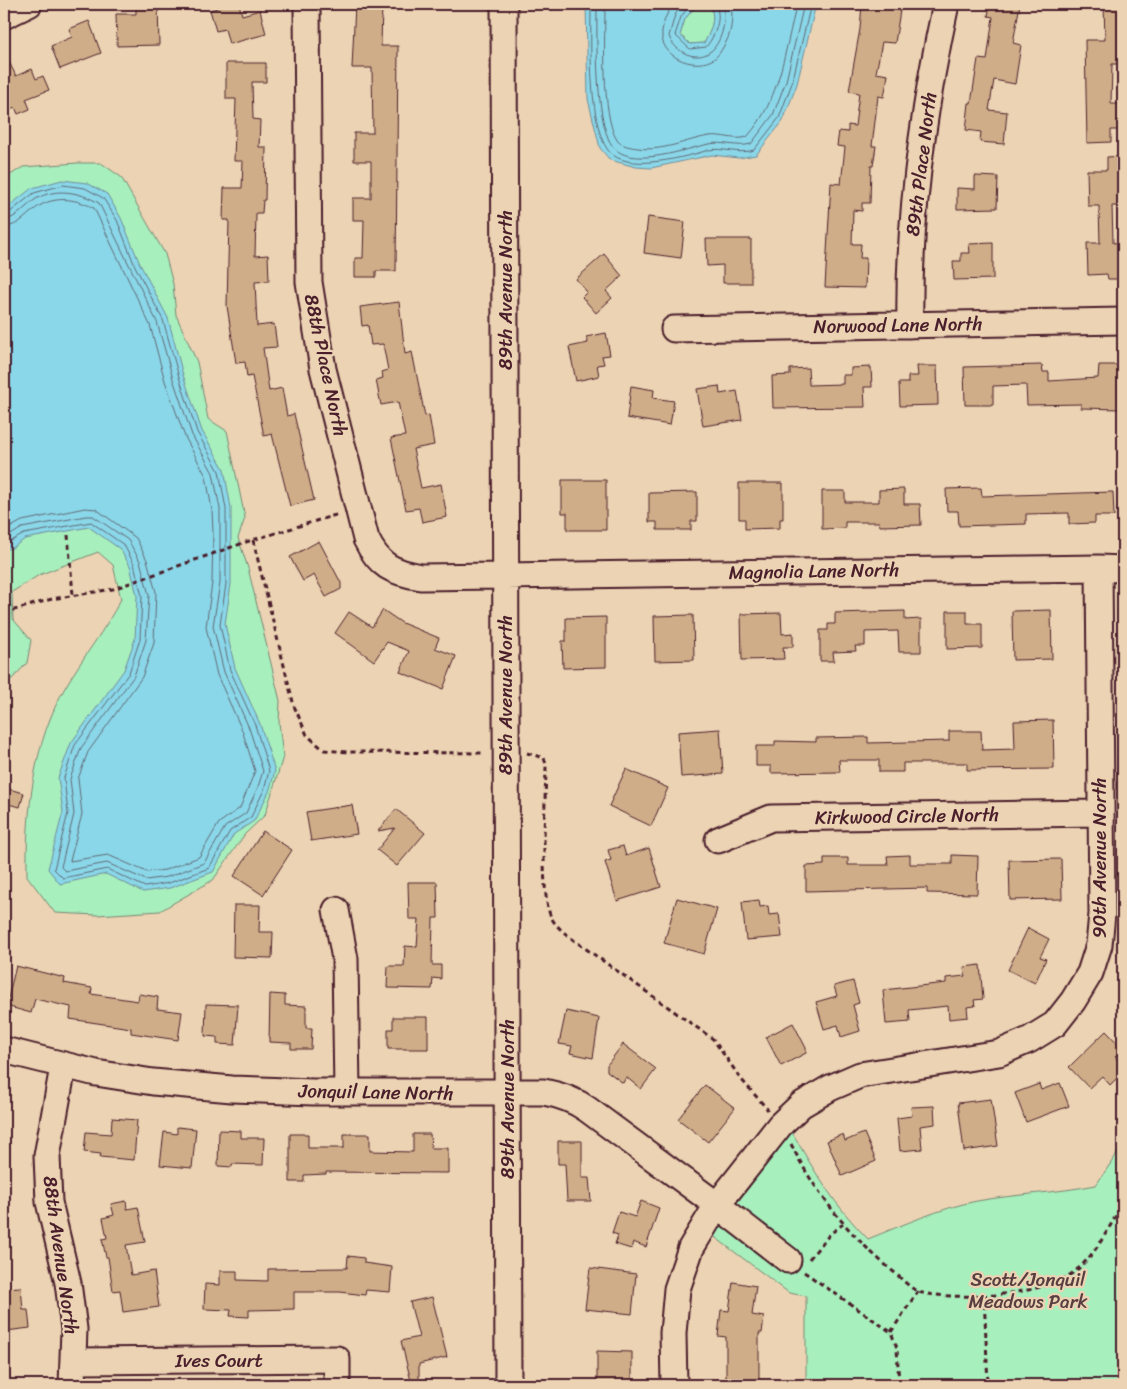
<svg xmlns="http://www.w3.org/2000/svg" width="1127" height="1389" font-family="Sriracha,sans-serif">
<style>
.green{fill:#a7efbc;stroke:#788774}
.water{fill:#89d7e8;stroke:#708d9c}
.lines{fill:none;stroke-linecap:round;stroke-linejoin:round}
.shore{stroke:#636977;stroke-width:1}
.building{fill:#cfad88;stroke:#4a1f2b}
.minor-casing{stroke:#4a1f2b;stroke-width:29}
.path{stroke:#4a1f2b;stroke-width:3;stroke-dasharray:5 4;stroke-linecap:butt}
.minor{stroke:#ebd3b3;stroke-width:25}
.labels{text-anchor:middle;dominant-baseline:central;stroke-width:4.5;stroke-linejoin:round;paint-order:stroke}
.street-label{font-size:19px;fill:#4a1f2b;stroke:#ebd3b3}
.park-label{font-size:19px;fill:#583e41;stroke:#ebd3b3}
</style>
<rect width="100%" height="100%" fill="#ebd3b3"/>
<filter id="ink" filterUnits="userSpaceOnUse"><feTurbulence type="fractalNoise" baseFrequency=".02" numOctaves="2"/><feDisplacementMap in="SourceGraphic" scale="10" xChannelSelector="R" yChannelSelector="G"/><feConvolveMatrix kernelMatrix="1 2 1 2 8 2 1 2 1" color-interpolation-filters="sRGB"/></filter>
<g filter="url(#ink)">
<!-- green -->
<path class="green" d="M697,4H709C717,17 711,31 704,43L690,44L680,35L685,19Z
M78,163H101L121,177L165,254L173,284L176,315L197,362L208,419L227,431L245,518L238,538L248,568L280,701L279,722L283,757L265,815L245,834L213,880L160,911L97,915L55,913L27,876C26,813 33,742 66,686C83,657 105,630 121,599L113,565L98,552L39,575L12,592L13,619L31,640L27,663L12,679L4,680V179L23,167Z
M792,1132C815,1173 835,1206 868,1239C903,1225 940,1208 977,1201C1017,1194 1056,1193 1096,1185L1123,1145V1385H806V1296L789,1293L712,1235Z"/>
<!-- water -->
<path class="water" d="M586,4H697L685,19L680,35L690,44L704,43C711,31 717,17 709,4H816L797,84L783,121L756,155L739,158L712,155L651,168L636,167L610,160L600,148L588,99Z
M62,180L87,183L107,194L121,218L140,264L168,318L183,375L202,431L224,469L231,508V584L225,624L235,668L260,724L275,771L269,792L254,821L234,834L213,872L170,888L143,892L106,874L60,884L48,869L63,812L58,778L71,743L124,670L135,639L137,596L130,566L120,549L89,527L25,539L12,548L4,550V210L32,188Z"/>
<g class="lines">
<!-- shore -->
<path class="shore" d="M591,4C591,35 587,137 613,155C634,171 685,157 709,150C722,147 738,155 754,150L779,118L792,83L811,4
M597,4C597,32 594,133 616,150C638,167 685,149 709,144C723,141 737,148 751,144L773,115L786,81L804,4
M605,4C605,35 601,115 617,140C621,146 631,147 638,148C662,152 686,140 709,136C722,134 734,141 747,137C781,99 784,51 797,4
M673,4C667,12 661,26 662,37C664,59 697,71 715,58C720,54 723,47 726,42C732,32 733,15 731,4
M682,4L675,15L669,36C674,52 697,63 711,51C722,42 728,17 722,4
M690,4L681,17L675,35L690,49L706,47C715,36 723,17 715,4
M4,213H9L34,193L63,185L85,188L103,198L117,220L135,266L163,320L179,377L197,432L219,471L226,509V584L220,625L230,670L255,725L269,771L264,790L251,817L230,831L209,868L169,883L145,887L107,869L63,878L54,869L68,813L64,778L75,745L129,673L140,639L142,596L134,564L124,545L91,522L24,534L4,545
M4,220C17,219 26,205 36,199C56,187 80,192 99,203L157,322L173,379L192,435L213,473L220,509V583L213,626L224,672L249,728L263,771L258,787L246,813L225,827L204,863L167,877L146,880L107,863L65,871L61,867L74,814L70,779L81,748L134,676L146,640L149,595L140,561L128,540L93,516H86L22,528L4,539
M4,227C20,227 28,212 41,205C58,196 77,199 94,208L150,325L165,381L185,437L206,476L212,510L213,533L212,583L206,627L217,675L242,730L255,771L240,808L219,823L199,857L165,870L147,872L108,855L70,861L82,814L78,779L88,752L142,677L154,643L156,592L147,560L136,538L96,509L85,508L22,521L4,531"/>
</g>
<!-- building -->
<path class="building" d="M136,4H158L159,45L117,46L116,14H136Z
M216,4H239L242,15L260,10L266,34L229,44L225,29L216,31L210,10L217,8Z
M355,4H382L381,46H398L396,271H376V277H355V258H363L364,220H353V198H371V161H354V133H373L372,68H352Z
M862,4H901L895,43L882,42L876,73L888,75L884,97L878,96L872,146H876L873,166H871L870,203H862V211L853,210L852,244H861L860,258H866L865,288L825,287L831,183L841,184L845,147L837,146L839,131L848,132V125L855,126L859,93L849,91L860,29Z
M990,4H1020L1013,43L1021,45L1015,84L994,80L989,110L1007,112L1004,144L980,142L981,132L966,130L969,103H971L978,59L987,60L993,17L988,16Z
M1104,4H1123V64H1112L1111,104H1123V124H1121V130H1111V142L1087,143L1085,40H1105Z
M89,21L101,53L60,69L51,46L72,37L69,29Z
M4,52L16,76L32,69L36,79L43,76L49,90L26,99L30,109L18,114L15,107L4,112Z
M226,63H266V82H252L253,119L260,120L259,147H266L265,200H263L262,213H256L255,256L268,255L269,281L255,282L257,326L274,324L277,347L263,348L269,391L282,388L287,416L294,414L314,500L290,506L272,434L264,436L252,376L247,377L245,362L236,363L227,306L229,220H223L224,188H242L243,161H234L236,99H226Z
M1123,156L1121,206H1112L1113,243L1123,242V279H1108L1107,274L1088,275L1087,243H1100L1099,206H1088L1087,170H1107V157Z
M975,176L998,177L997,208L957,209V188L975,189Z
M648,217L685,222L681,258L644,253Z
M706,239H751V283H723V265L707,266Z
M993,243V279L954,280L953,261H961V253H970L969,244Z
M604,254L622,276L606,291L612,298L596,313L582,297L587,292L576,279Z
M399,302L405,354L412,352L425,416L429,415L434,445L413,449L421,488L441,484L447,517L422,522L419,508L406,510L391,438L405,436L398,402L381,405L376,380L383,378L382,372L388,370L383,344L371,345L368,325L362,326L360,307Z
M606,333L610,355L602,356L604,364L597,365L599,376L576,381L569,347L588,343L586,337Z
M1042,365L1043,372H1049V381L1098,378L1099,365H1123L1121,409L1081,408V404L1027,405L1026,385L993,386V405H965L964,367Z
M917,366H937L938,405L900,406L899,383H908V376H918Z
M871,367L872,387H864L865,407L773,408L772,376L790,375V369L808,368L809,385L843,384V375H851V368Z
M631,386L654,390L653,398L674,401L670,425L627,418Z
M719,386L720,394L737,391L742,420L703,426L697,389Z
M562,480H606V530H567V513H562Z
M739,483H783V519H780V528L745,529V519H739Z
M981,488L982,496L1113,492L1114,516H1095V523L1069,524V513L1026,514V524L959,526L958,511H947L946,489Z
M904,489V504H920L921,525L880,526L879,522H845V528L822,529V491H845V502H879V490Z
M697,492V521H691V530H657V522H649V493Z
M319,541L341,583V589L326,597L314,575L303,581L290,557Z
M383,610L402,623L439,638L435,648L456,656L443,689L400,672L409,651L387,642L374,661L335,633L349,612L372,627Z
M1051,610L1052,659L1013,660L1012,611Z
M905,611V620L921,619V652H899L898,631L865,632V646H855L856,651L833,652L834,661H820V630H828V624H835V613Z
M947,611H967V624H982V648L947,649Z
M781,613L782,634L793,633V647H783L784,659L742,660L741,614Z
M693,615L694,660L655,661L654,616Z
M606,617V667L563,668L562,641H566V618Z
M1053,720L1054,769L967,770V763H903V772H879V760H839L840,772L771,773V766H756V746H775V741L816,742V738L868,737V743L949,741V731H981L982,750L1015,749L1014,721Z
M720,729L723,774L681,777L678,732Z
M626,769L668,788L651,826L609,806Z
M4,788L24,793L20,807L4,803Z
M352,805L357,834L311,841L306,812Z
M396,809L425,833L397,866L377,850L395,828L378,831Z
M263,831L292,850L263,895L234,876Z
M623,846L626,856L649,848L661,887L617,901L605,862L611,860L608,850Z
M910,855V864H952V855L978,856L977,894L927,893V888L806,891V866L824,865V858H848V865H888L887,856Z
M1061,859L1062,899L1010,900L1009,860Z
M408,882H437L438,918H433L432,965H441V979L433,978L432,989L387,988L388,966H404L405,946L417,947L419,919H409Z
M677,898L717,909L704,954L664,943Z
M759,900L760,907L768,906L769,915L779,914L782,937L746,940L742,902Z
M234,905H260L259,932H273L272,958L233,957Z
M1028,928L1049,939L1040,957L1046,959L1035,983L1008,970Z
M980,965L983,999L974,1000L975,1006L967,1007L968,1017L949,1019L948,1006L909,1010L910,1022L886,1024L883,990L946,983V978L965,976L964,967Z
M16,966L65,978L64,983L92,988L91,994L138,1001L139,994L158,997L157,1009L182,1012L178,1040L131,1033V1028L70,1019L71,1007L35,999L31,1013L6,1006Z
M853,981L859,1003L853,1005L860,1031L841,1037L838,1025L824,1029L816,1002L837,996L834,986Z
M270,994L285,995V1005L306,1006V1028H312L311,1049H291V1043L269,1042Z
M206,1004L238,1005L235,1045L217,1044V1037L205,1036Z
M566,1011L599,1018L593,1058L570,1053L572,1046L559,1044Z
M393,1017H428V1049H388V1029H393Z
M793,1023L806,1048V1053L781,1066L766,1037Z
M1106,1031L1123,1049L1115,1057L1123,1066V1072L1110,1085L1102,1076L1089,1088L1069,1067Z
M623,1044L656,1069L641,1089L626,1077L623,1083L607,1071V1065Z
M1060,1083L1069,1106L1026,1122L1015,1093L1039,1084L1041,1090Z
M705,1085L735,1108L708,1142L678,1119Z
M991,1099L998,1146L964,1151L958,1103Z
M934,1106L935,1124L920,1126L922,1149L900,1151L897,1118L912,1116L911,1107Z
M112,1118L137,1120L134,1160L100,1157L101,1154L84,1152L86,1132L111,1134Z
M177,1127L196,1129L192,1168L160,1165L164,1132L177,1134Z
M219,1130L241,1131V1138H264L263,1165L232,1164V1167L218,1166Z
M864,1133L876,1161L842,1176L827,1141L843,1134L845,1141Z
M290,1134H308V1148H344V1134H370V1151L413,1152V1134H430L431,1148H448V1173L326,1172V1174L304,1175V1182H290Z
M558,1141H582V1178H589L591,1201H567L565,1164H558Z
M126,1201L127,1209L138,1207L145,1242L126,1245L131,1275L154,1271L159,1307L123,1312L120,1290L113,1291L108,1257H106L102,1239L107,1238L103,1218L114,1215L111,1204Z
M641,1201L659,1208L646,1247L633,1242L631,1249L615,1244L618,1235L612,1233L619,1212L635,1217Z
M348,1256L364,1258V1263L392,1267L390,1292L366,1290L365,1295L340,1292H294V1309L249,1310V1317L230,1316L231,1310L204,1309L205,1284L220,1285V1271H237V1280L268,1281V1269L347,1268Z
M590,1268L636,1274L632,1314L585,1309Z
M733,1282L756,1286L752,1315L764,1317L762,1333H759V1385H726V1337L718,1336L721,1310L729,1311Z
M21,1287L23,1310H28L30,1328L6,1331V1325L4,1326V1288Z
M432,1297L447,1357L419,1364V1385H412L401,1341L419,1337L410,1302Z
M597,1351L632,1352V1385H597Z"/>
<g class="lines">
<defs>
<path id="minor" d="M307,4L309,282L323,369L366,539C379,566 392,572 421,577L1099,568L1123,569
M504,4L508,1385
M4,16L29,4
M910,325C908,216 923,110 946,4
M674,329L1123,321
M718,840L771,818L1100,813
M336,910L345,959L347,1091
M4,1050L96,1073L153,1082L232,1089L313,1092H544C560,1095 573,1099 587,1109L717,1205L788,1260
M63,1067L47,1156L49,1202L68,1283L74,1329L72,1385
M74,1361L337,1359V1385
M674,1385L673,1333L677,1289L691,1248L717,1205L780,1125L801,1105L830,1088L860,1075L999,1053L1029,1040L1055,1024L1073,1001L1090,973L1099,945L1102,914L1099,568"/>
</defs>
<!-- minor casing -->
<use href="#minor" class="minor-casing"/>
<!-- path -->
<path class="path" d="M68,535L73,595
M253,540L294,706L307,735L324,750L348,752L485,753
M4,613L52,599L113,589L246,542L339,514
M527,753L544,758L546,764C546,796 539,892 551,917C556,927 566,934 575,941L713,1039L741,1079L768,1110
M791,1144C816,1195 851,1237 895,1273C902,1279 911,1289 919,1292C938,1298 990,1297 1010,1293C1036,1289 1064,1284 1083,1264C1100,1247 1111,1223 1123,1204
M809,1259L830,1234L843,1224
M804,1272L891,1332L897,1348L899,1385
M984,1295L988,1385
M891,1332L918,1291"/>
<!-- minor -->
<use href="#minor" class="minor"/>
</g>
</g>
<g class="labels">
<!-- street labels -->
<g class="street-label">
<text transform="translate(921 164) rotate(-83)">89th Place North</text>
<text transform="translate(505 290) rotate(-90)">89th Avenue North</text>
<text transform="translate(898 325) rotate(-1)">Norwood Lane North</text>
<text transform="translate(326 365) rotate(78)">88th Place North</text>
<text transform="translate(814 571) rotate(-1)">Magnolia Lane North</text>
<text transform="translate(505 695) rotate(-90)">89th Avenue North</text>
<text transform="translate(907 816) rotate(-1)">Kirkwood Circle North</text>
<text transform="translate(1099 858) rotate(-90)">90th Avenue North</text>
<text transform="translate(376 1092) rotate(1)">Jonquil Lane North</text>
<text transform="translate(507 1099) rotate(-90)">89th Avenue North</text>
<text transform="translate(61 1255) rotate(82)">88th Avenue North</text>
<text x="219" y="1360">Ives Court</text>
</g>
<!-- park labels -->
<g class="park-label">
<text x="1028" y="1279">Scott/Jonquil<tspan x="1028" dy="22">Meadows Park</tspan></text>
</g>
</g>
<!-- margin -->
<rect width="1127" height="1389" fill="none" stroke="#ebd3b3" stroke-width="20"/>
<rect x="10" y="10" width="1107" height="1369" fill="none" stroke="#4a1f2b" stroke-width="2" filter="url(#ink)"/>
</svg>
